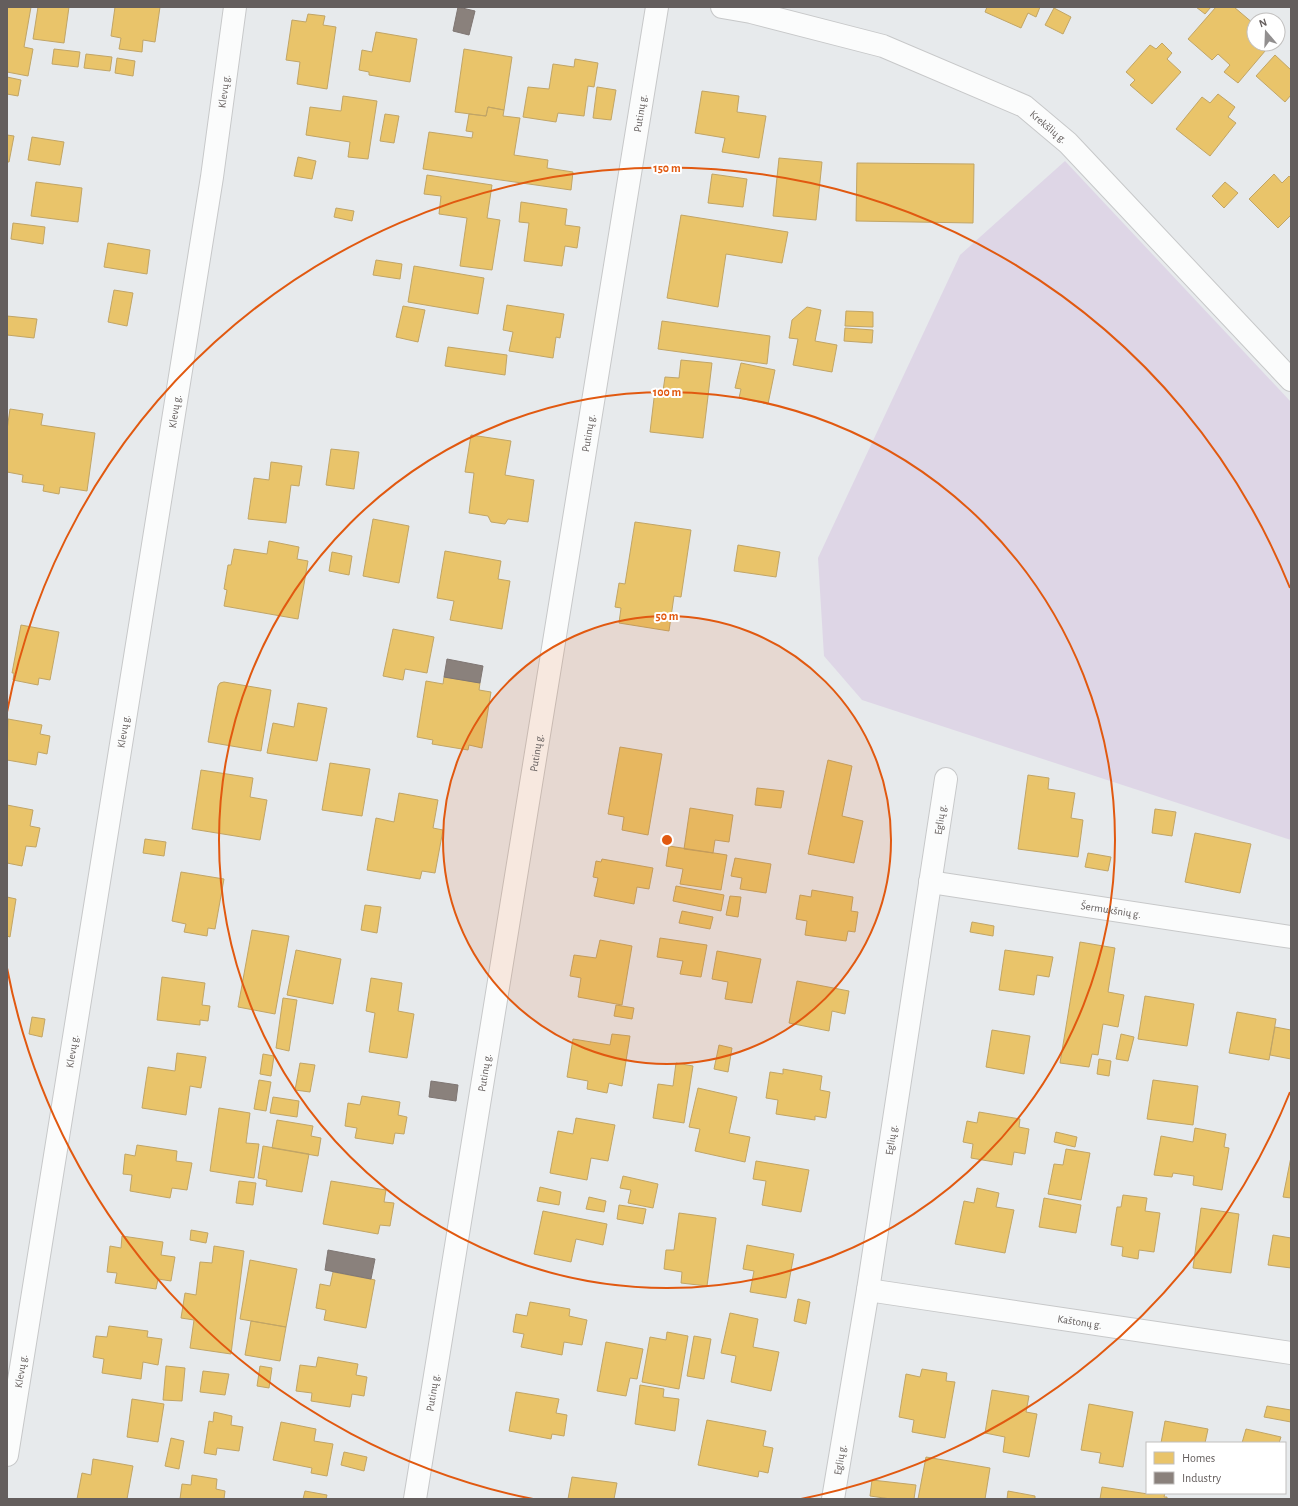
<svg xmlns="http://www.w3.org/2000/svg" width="1298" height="1506" font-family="'Alegreya Sans',sans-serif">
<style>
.green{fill:#ded6e6}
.homes{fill:#e9c46a;stroke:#c1a566}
.industry{fill:#8a817c;stroke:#7f7673}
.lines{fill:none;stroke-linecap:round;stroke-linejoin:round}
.minor-casing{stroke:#c7c8c9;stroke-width:24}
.minor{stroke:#fbfcfc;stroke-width:22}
.ring{fill:none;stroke:#e15910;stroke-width:2}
.labels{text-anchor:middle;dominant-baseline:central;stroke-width:4;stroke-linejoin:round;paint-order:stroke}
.street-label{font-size:11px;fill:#645e5d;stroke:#fff}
.centre{fill:#e15910;stroke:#fff;stroke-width:2}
.ring-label{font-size:12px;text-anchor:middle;font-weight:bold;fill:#e15910;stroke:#fff;stroke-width:4;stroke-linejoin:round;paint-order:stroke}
</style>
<rect width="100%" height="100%" fill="#e7eaec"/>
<!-- green -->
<path class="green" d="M1065,161L1291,402V840L862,700L824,656L818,558L960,255Z"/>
<!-- homes -->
<path class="homes" d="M7,7H31L24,47L33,49L28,76L7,72Z
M38,7H69L64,43L33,39Z
M115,7H160L155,42L143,40L142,52L119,49L121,38L111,36Z
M987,7H1040L1036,17L1028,13L1021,28L985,12Z
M1196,7H1211L1205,14Z
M1216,7H1234L1254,24V44H1271L1238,83L1224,72L1230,65L1218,54L1212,60L1188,39Z
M1054,8L1071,17L1063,34L1045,25Z
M308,14L325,16L323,25L336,27L327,89L297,84L300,62L286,60L292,20L306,22Z
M376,32L417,39L410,82L369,75V72L359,70L362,50L372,52Z
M1162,43L1172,53L1167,59L1181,72L1152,104L1130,85L1135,80L1126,72L1150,45L1156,49Z
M54,49L80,52L78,67L52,64Z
M464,49L512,57L504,110L488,107L486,116L455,112Z
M86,54L112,57L110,71L84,68Z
M1275,55L1291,70V95L1285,102L1256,76Z
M117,58L135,61L133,76L115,73Z
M575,59L598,63L594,87L588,86L584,116L558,113L556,122L523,117L528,87L549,89L553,64L574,67Z
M7,77L21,80L18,96L7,94Z
M597,87L616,90L611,120L593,118Z
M702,91L739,96L737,112L766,116L759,158L722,152L725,138L695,133Z
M1218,94L1235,107L1228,117L1236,123L1210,156L1176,129L1202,97L1210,103Z
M343,96L377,101L368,159L348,157L350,142L306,135L310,107L341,111Z
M488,107L504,110L503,116L520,118L514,155L548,160L547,168L573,172L571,190L423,169L429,132L472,138L473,132L466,131L469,114L486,116Z
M385,114L399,116L394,143L380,141Z
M7,135L14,136L9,162H7Z
M32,137L64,142L60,165L28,160Z
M298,157L316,161L312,179L294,176Z
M779,158L822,162L816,220L773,216Z
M857,163L974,164L973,223L856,221Z
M712,174L747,179L743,207L708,203Z
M1274,174L1282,183L1289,176L1291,178V215L1278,228L1249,199Z
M427,175L492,185L487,218L500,220L492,270L460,266L467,218L439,214L441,196L424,194Z
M36,182L82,188L78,222L31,216Z
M1225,182L1238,193L1224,208L1212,196Z
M521,202L567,209L565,225L580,227L577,248L565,246L562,266L524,261L529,223L519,222Z
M336,208L354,211L352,221L334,217Z
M681,215L788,232L782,263L726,254L718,307L667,298Z
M13,223L45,227L43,244L11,239Z
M108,243L150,250L147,274L104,267Z
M376,260L402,264L400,279L373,275Z
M414,266L484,278L478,314L408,302Z
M114,290L133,293L127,326L108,322Z
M507,305L564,314L560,338L556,337L553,358L509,351L513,332L503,330Z
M403,306L425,310L418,342L396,337Z
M807,307L821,310L815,341L837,345L832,372L793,365L798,339L789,338L792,320Z
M846,311L873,312V327L845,326Z
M7,316L37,319L34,338L7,335Z
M662,321L770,336L767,364L658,349Z
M845,328L873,330L872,343L844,341Z
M448,347L507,355L505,375L445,366Z
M681,360L712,363L703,438L650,432L655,390L663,391L665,377L679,378Z
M741,363L775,370L768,404L739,398L741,389L735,388Z
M10,409L43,414L41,425L95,433L87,491L60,487L59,494L43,491L44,485L22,482L23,475L7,472V430Z
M471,435L511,441L505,475L534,480L528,522L508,519L505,524L491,522L488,516L469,513L474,473L465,472Z
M331,449L359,452L354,489L326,485Z
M271,462L302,466L299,486L291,485L286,523L248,519L254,478L269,480Z
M373,519L409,526L399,583L363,576Z
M635,522L691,530L681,597L674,596L669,631L619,623L621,608L615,607L619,583L625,584Z
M269,541L299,547L297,559L308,561L298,619L224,606L227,590L224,589L228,565H231L234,549L267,554Z
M738,545L780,552L776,577L734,571Z
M445,551L501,561L498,579L510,581L502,629L450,620L454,601L437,598Z
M332,552L352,556L349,575L329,571Z
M21,625L59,632L50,680L39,678L38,685L13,680L14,673H12Z
M393,629L434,637L427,673L405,669L403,680L383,676Z
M444,677L480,683L479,690L491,692L482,748L469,745L468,750L432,744L433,740L417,737L426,681L443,684Z
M224,682L271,690L261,751L208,742L218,686L220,683Z
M298,703L327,708L317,761L267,753L273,723L294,727Z
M8,719L42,725L40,734L50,736L47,754L38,752L36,765L7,760Z
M620,747L662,754L648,835L622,830L624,817L608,814Z
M828,760L852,766L842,816L863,821L854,863L808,854Z
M330,763L370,769L362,816L322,810Z
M201,770L253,778L250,797L267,800L260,840L192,829Z
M1028,775L1049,778L1048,789L1075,793L1071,818L1083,820L1078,857L1018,849Z
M757,788L784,791L781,808L755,805Z
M399,793L438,800L433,828L443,830L435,873L422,871L420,879L367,870L376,818L394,822Z
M7,805L33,810L30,826L40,828L36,847L26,846L22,866L7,863Z
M690,808L733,815L729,842L715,840L713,853L684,849Z
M1155,809L1176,812L1172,836L1152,833Z
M1195,833L1251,844L1240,893L1185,882Z
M145,839L166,842L164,856L143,853Z
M669,846L727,855L721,890L680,884L683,869L666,866Z
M1088,853L1111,857L1108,871L1085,867Z
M735,858L771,864L766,893L740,889L742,878L731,876Z
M602,859L653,868L649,889L637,887L634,904L594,896L598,878L593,877L596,861L601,862Z
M181,872L224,879L215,929L208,928L207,936L184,932L186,924L172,921Z
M676,886L724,895L721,911L673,901Z
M812,890L853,897L851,911L858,912L855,932L848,931L846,941L805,935L807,921L796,919L800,895L811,897Z
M730,896L741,897L738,917L726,915Z
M7,897L16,899L10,937L7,936Z
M365,905L381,907L377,933L361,930Z
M682,911L713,917L710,929L679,923Z
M972,922L994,926L993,936L970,932Z
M252,930L289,936L275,1014L238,1007Z
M660,938L707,945L701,977L680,974L683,961L657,957Z
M600,940L632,946L622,1005L578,997L581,978L570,976L574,955L596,958Z
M1080,942L1115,948L1108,992L1124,995L1118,1027L1103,1024L1098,1055L1092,1054L1089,1067L1060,1063Z
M296,950L341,959L333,1004L287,995Z
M1005,950L1053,957L1049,977L1037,975L1034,995L999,990Z
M717,951L761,959L752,1003L725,999L728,982L712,979Z
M162,977L205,983L202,1005L210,1006L208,1021L200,1020V1025L157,1020Z
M371,978L402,983L398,1011L414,1014L407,1058L369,1052L375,1013L366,1011Z
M797,981L849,991L845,1014L832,1011L829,1031L789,1023Z
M1145,996L1194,1004L1187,1046L1138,1039Z
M283,998L297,1000L289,1051L276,1048Z
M616,1005L634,1008L632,1019L614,1016Z
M1237,1012L1276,1019L1269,1060L1229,1053Z
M32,1017L45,1019L42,1037L29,1034Z
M1275,1027L1291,1030V1059L1270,1055Z
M992,1030L1030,1036L1024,1074L986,1067Z
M612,1034L630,1036L622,1086L609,1083L607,1093L587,1089L588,1081L567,1077L573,1039L610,1045Z
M1121,1034L1134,1037L1128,1061L1116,1059Z
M719,1045L732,1048L728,1072L714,1069Z
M177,1053L206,1057L201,1088L190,1086L186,1115L142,1108L148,1067L175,1071Z
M263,1054L274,1056L271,1076L260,1074Z
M1099,1059L1111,1061L1109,1076L1097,1074Z
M300,1063L315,1065L310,1092L295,1090Z
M676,1063L693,1066L684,1123L653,1118L658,1084L673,1086Z
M783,1069L822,1076L820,1090L830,1092L826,1118L815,1116V1120L776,1114L778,1100L766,1098L770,1072L783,1074Z
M259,1080L271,1082L266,1111L254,1109Z
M1153,1080L1198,1086L1193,1125L1147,1119Z
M698,1088L737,1097L729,1133L750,1137L745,1162L695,1151L700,1129L689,1127Z
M362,1096L400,1102L398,1115L407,1117L404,1134L395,1133L393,1144L355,1138L357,1128L345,1126L348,1103L360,1105Z
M273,1097L299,1101L297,1117L270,1113Z
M219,1108L250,1113L246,1143L259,1144L254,1178L210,1171Z
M979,1112L1020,1119L1019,1127L1029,1129L1025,1154L1014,1152L1012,1165L971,1158L973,1144L963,1142L967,1121L977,1123Z
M576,1118L615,1125L608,1161L591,1158L587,1180L550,1173L558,1131L573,1134Z
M277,1120L313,1126L311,1136L321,1138L318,1156L272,1148Z
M1195,1128L1226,1134L1224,1147L1229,1148L1222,1190L1193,1185L1194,1176L1173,1173L1172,1177L1154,1175L1161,1136L1193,1142Z
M1056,1132L1077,1137L1075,1147L1054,1142Z
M137,1145L177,1151L176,1161L192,1163L187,1190L172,1188L170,1198L130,1191L132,1175L123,1174L125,1154L135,1156Z
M263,1146L309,1154L302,1192L266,1186L267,1180L258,1178Z
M1066,1149L1090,1153L1081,1200L1048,1194L1054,1164L1063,1165Z
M1291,1157V1198L1283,1197Z
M756,1161L809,1170L801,1212L762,1205L766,1181L753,1179Z
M623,1176L658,1184L653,1208L628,1203L631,1190L620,1188Z
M239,1181L256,1183L253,1205L236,1203Z
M331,1181L386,1190L384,1202L394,1203L390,1226L380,1225L378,1234L323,1224Z
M540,1187L561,1192L559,1205L537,1201Z
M977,1188L999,1193L996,1207L1014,1210L1005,1253L955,1244L964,1201L974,1203Z
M1123,1195L1147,1198L1145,1211L1160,1213L1154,1252L1139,1250L1138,1259L1122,1256L1123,1247L1111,1245L1117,1207H1121Z
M589,1197L606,1201L604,1212L586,1209Z
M1044,1198L1081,1205L1076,1233L1039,1227Z
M619,1205L646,1209L643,1224L617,1219Z
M1201,1208L1239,1214L1231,1273L1193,1268Z
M543,1211L607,1224L603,1245L576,1239L571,1262L534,1254Z
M679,1213L716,1218L707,1286L681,1283L682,1272L664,1269L666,1250H674Z
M191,1230L208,1233L206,1243L190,1240Z
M1273,1235L1291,1238V1268L1268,1265Z
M122,1236L163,1242L161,1255L175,1257L171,1281L158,1279L156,1289L115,1283L117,1273L107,1272L110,1246L121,1248Z
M747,1245L794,1254L786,1298L750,1292L754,1271L743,1269Z
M214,1246L244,1251L231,1354L190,1348L194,1320L181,1318L185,1293L196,1295L200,1262L212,1263Z
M250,1260L297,1269L286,1327L240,1319Z
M333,1272L375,1280L366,1328L324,1320L326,1310L316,1308L320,1284L330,1286Z
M798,1299L810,1302L806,1324L794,1321Z
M530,1302L570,1309L569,1316L587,1320L582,1345L564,1342L562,1355L521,1347L524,1334L513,1332L516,1314L527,1316Z
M730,1313L758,1319L753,1347L779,1352L771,1391L731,1382L736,1356L721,1353Z
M251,1321L286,1327L280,1361L245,1355Z
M109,1326L148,1331L147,1337L162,1339L158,1365L143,1362L141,1379L102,1373L104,1359L93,1357L96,1336L107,1337Z
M667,1332L688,1336L679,1389L642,1382L650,1337L666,1340Z
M694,1336L711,1339L704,1379L687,1376Z
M606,1342L643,1349L637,1379L630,1378L626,1396L597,1391Z
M318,1357L358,1364L356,1375L367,1377L364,1396L352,1394L350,1407L311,1401L312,1393L296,1391L300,1365L316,1367Z
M166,1366L185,1368L182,1401L163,1400Z
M260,1366L272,1368L269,1388L257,1386Z
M922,1369L947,1373L946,1381L955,1382L945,1438L912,1432L914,1420L899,1417L906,1374L920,1377Z
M203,1371L229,1374L225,1395L200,1392Z
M640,1385L664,1389L663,1397L679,1399L675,1431L635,1424Z
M992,1390L1029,1396L1026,1412L1037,1414L1029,1457L1003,1452L1005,1437L985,1433Z
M516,1392L559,1399L556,1413L567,1415L564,1436L552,1434L551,1439L509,1431Z
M132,1399L164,1404L158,1442L127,1437Z
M1089,1404L1133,1412L1123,1467L1099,1463L1101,1453L1081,1450Z
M1267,1406L1291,1410V1422L1264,1417Z
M214,1412L232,1416L231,1425L243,1427L239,1451L217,1448L216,1455L204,1453L209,1421L213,1422Z
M707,1420L766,1431L763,1446L773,1448L768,1473L759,1471L758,1477L698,1465Z
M1165,1421L1208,1429L1205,1443H1161Z
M281,1422L316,1429L314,1441L333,1444L327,1476L311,1473L312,1468L273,1460Z
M1246,1429L1281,1437L1279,1443H1242Z
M171,1438L184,1441L179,1469L165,1466Z
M344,1452L367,1457L364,1471L341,1465Z
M926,1457L990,1468L985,1499H918Z
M93,1459L133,1466L127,1499H77L82,1473L91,1475Z
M192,1475L217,1479L216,1489L225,1491L224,1499H180L182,1484L191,1485Z
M572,1477L617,1483L614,1499H568Z
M872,1480L916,1485L914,1499H891L870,1496Z
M1102,1487L1148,1494L1165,1493L1164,1497H1167V1499H1100Z
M305,1491L327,1495L326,1499H303Z
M1008,1491L1035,1496V1499H1007Z"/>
<!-- industry -->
<path class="industry" d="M458,7L475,11L469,35L453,31Z
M447,659L483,666L480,683L444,677Z
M431,1081L458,1085L456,1101L429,1097Z
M328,1250L375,1259L371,1279L325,1270Z"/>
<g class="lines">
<defs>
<g id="minor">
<path id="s1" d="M722,7L751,12L883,46L1024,106L1068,143L1291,380"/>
<path id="s2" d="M930,882L1291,937"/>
<path id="s3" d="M868,1290L1291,1353"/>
<path id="s4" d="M7,1455L212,177L235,7"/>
<path id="s5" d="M415,1499L657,7"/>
<path id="s6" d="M833,1499L868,1290L946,779"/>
</g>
</defs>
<!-- minor casing -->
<use href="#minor" class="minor-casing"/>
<!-- minor -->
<use href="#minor" class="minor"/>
</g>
<!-- distance rings -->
<circle cx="667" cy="840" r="224" fill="#e15910" fill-opacity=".12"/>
<g class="ring">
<circle cx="667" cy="840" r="224"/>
<circle cx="667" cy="840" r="448"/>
<path d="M1290 1092A672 672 0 0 1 801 1499M533 1499A672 672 0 0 1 7 968M7 712A672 672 0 0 1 1290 588"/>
</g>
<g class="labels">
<!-- street labels -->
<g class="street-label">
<text stroke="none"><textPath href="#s4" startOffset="1381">Klevų g.</textPath></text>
<text stroke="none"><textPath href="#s5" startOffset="1404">Putinų g.</textPath></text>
<text stroke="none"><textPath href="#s1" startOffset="351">Krekšlių g.</textPath></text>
<text stroke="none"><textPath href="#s4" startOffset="1057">Klevų g.</textPath></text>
<text stroke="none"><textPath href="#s5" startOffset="1080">Putinų g.</textPath></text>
<text stroke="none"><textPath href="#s4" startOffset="733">Klevų g.</textPath></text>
<text stroke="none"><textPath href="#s5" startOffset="756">Putinų g.</textPath></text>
<text stroke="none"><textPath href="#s6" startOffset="688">Eglių g.</textPath></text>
<text stroke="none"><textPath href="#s2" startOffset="183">Šermukšnių g.</textPath></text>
<text stroke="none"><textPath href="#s4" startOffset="409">Klevų g.</textPath></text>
<text stroke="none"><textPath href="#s5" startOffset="432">Putinų g.</textPath></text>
<text stroke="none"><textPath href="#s6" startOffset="364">Eglių g.</textPath></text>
<text stroke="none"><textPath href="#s3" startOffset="214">Kaštonų g.</textPath></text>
<text stroke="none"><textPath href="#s4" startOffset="85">Klevų g.</textPath></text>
<text stroke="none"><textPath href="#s5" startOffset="108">Putinų g.</textPath></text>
<text stroke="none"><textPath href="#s6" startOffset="40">Eglių g.</textPath></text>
</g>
</g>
<circle cx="667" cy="840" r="6" class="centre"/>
<g class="ring-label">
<text x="667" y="172">150 m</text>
<text x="667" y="396">100 m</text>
<text x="667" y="620">50 m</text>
</g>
<!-- border -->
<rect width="1298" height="1506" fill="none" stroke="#645e5d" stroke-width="16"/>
<!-- legend -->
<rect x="1146" y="1442" width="140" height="52" fill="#ffffff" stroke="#c1bfbe"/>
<rect x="1154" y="1452" width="20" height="12" fill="#e9c46a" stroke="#c1bfbe"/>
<text x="1182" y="1462" font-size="12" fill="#645e5d">Homes</text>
<rect x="1154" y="1472" width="20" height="12" fill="#8a817c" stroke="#c1bfbe"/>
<text x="1182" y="1482" font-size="12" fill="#645e5d">Industry</text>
<!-- north arrow -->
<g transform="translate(1266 32) rotate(341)"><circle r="19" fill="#ffffff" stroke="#c1bfbe"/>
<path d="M0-3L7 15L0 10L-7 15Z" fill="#928f8f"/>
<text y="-6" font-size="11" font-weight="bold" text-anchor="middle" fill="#645e5d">N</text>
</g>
</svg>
